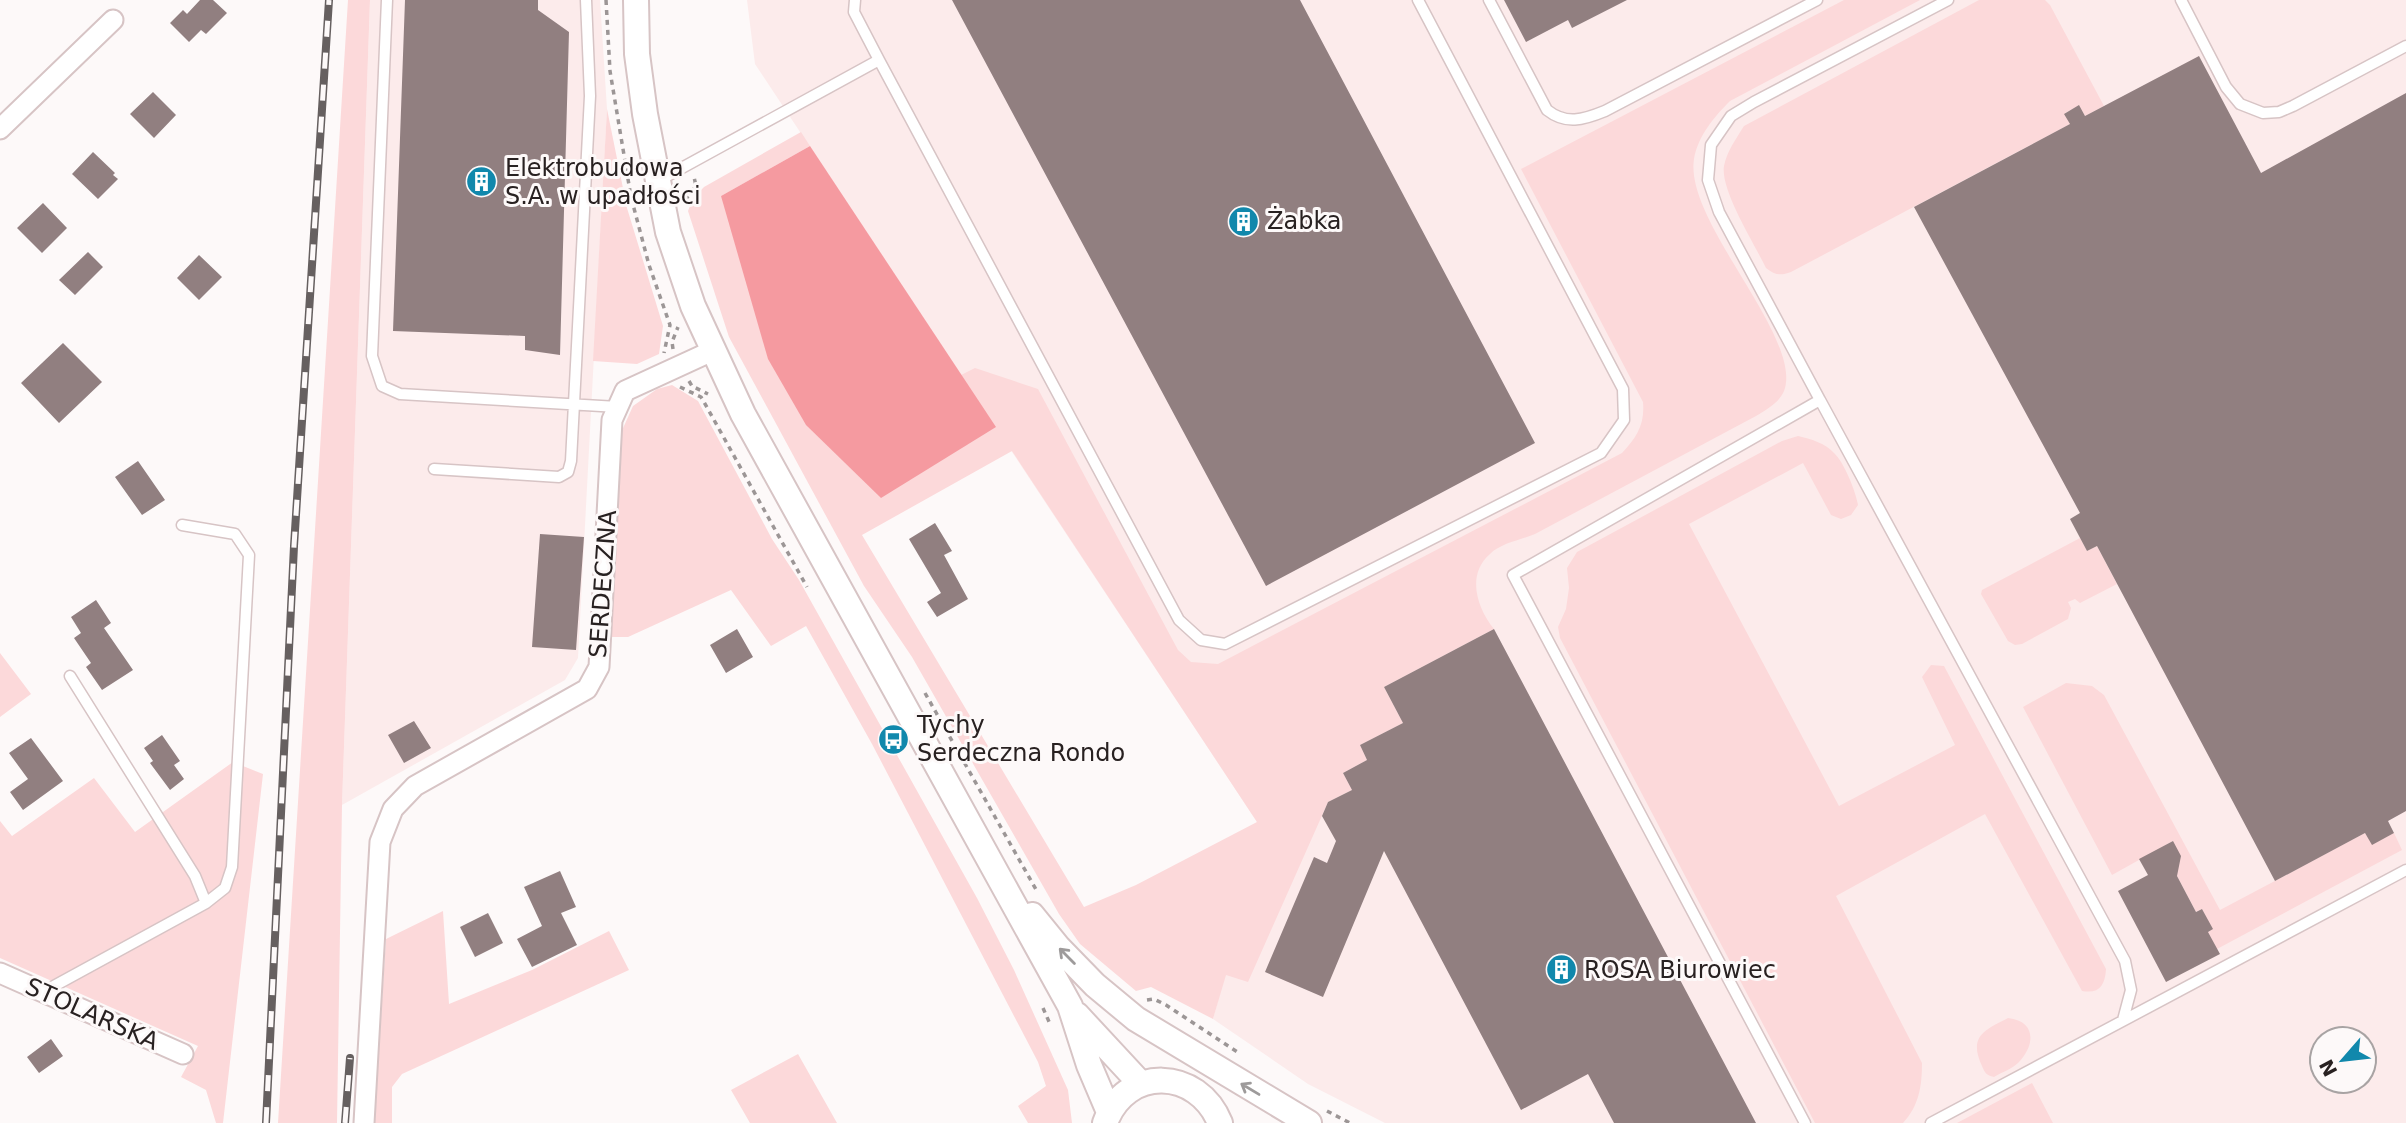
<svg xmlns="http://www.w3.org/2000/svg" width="2406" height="1123" font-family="'DejaVu Sans',sans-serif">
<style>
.built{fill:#fcebeb;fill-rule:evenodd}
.green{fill:#fcd9da;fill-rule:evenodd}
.forest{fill:#f59aa0}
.building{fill:#917f80}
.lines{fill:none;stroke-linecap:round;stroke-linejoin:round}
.service-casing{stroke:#d7c4c5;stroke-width:13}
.minor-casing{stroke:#d7c4c5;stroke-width:23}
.tertiary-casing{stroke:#d7c4c5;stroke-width:28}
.path{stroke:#9c9696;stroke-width:3.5;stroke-dasharray:5 5;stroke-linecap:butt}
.service{stroke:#fff;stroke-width:10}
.minor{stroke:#fff;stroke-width:19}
.tertiary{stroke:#fff;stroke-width:24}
.rail-casing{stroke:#666060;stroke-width:8}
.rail{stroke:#fdf9f9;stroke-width:5;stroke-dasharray:16;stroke-linecap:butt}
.oneway{stroke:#9e9b9b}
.labels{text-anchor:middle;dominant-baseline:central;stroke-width:6;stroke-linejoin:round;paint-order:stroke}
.poi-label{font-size:24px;fill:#282121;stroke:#fdf9f9;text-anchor:start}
.street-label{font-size:24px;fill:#282121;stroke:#fdf9f9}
</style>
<rect width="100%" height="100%" fill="#fdf9f9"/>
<!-- built -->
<path class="built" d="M370,0H600L607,109L578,658L565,680L342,805Z
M747,0H2406V1123H1385L1308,1084L1213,1019L1225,975L1257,822L755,64ZM2322,1039H2364V1081H2322Z"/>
<!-- green -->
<path class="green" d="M348,0H370L342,805L337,1123H278Z
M1844,0H1920L1730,101C1714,117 1698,136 1694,159C1684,222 1804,338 1784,391C1779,403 1766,410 1756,416L1535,534C1521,540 1501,543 1490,554C1466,575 1477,608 1494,629L1384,687L1403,723L1360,745L1367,760L1343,773L1352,790L1328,802L1248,982L1226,975L1213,1019L1151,987L1136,991L1080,944L1059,914L912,657L864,586L729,337L688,211L693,198L704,187L801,132L810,146L721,196L961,375L975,368L1038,389L1178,650L1191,662L1218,664L1622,453C1637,437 1645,424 1643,402L1521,169ZM1012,451L1257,822L1136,885L1084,907L862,535Z
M1979,0H2045L2050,5L2104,106L2085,116L2079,106L2065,113L2070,124L1791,272C1780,276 1775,275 1766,268C1755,245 1720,190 1724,166C1727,151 1736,139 1744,126Z
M607,109L627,208L663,326L659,354L637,364L593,361Z
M672,385L698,401L772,539L799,580L977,898L1014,970L1068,1090L1072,1123H1028L1018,1106L1046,1086L1038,1062L872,744L806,626L771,646L731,590L628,637H608L619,437L633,406L657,389Z
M1798,436C1811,439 1825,443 1834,453C1844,462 1856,492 1858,505L1851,515L1841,519L1831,515L1803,463L1689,524L1839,806L1955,745L1922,677L1931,665L1944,666L2106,969C2105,986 2099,994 2082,991L1985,814L1836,896L1922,1063C1922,1086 1919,1106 1903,1123H1815L1560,638L1558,627L1566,609L1569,588L1567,568L1577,552L1782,441Z
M2080,538L2087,551L2097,546L2117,584L2080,603L2075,599L2068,602L2071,608L2068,619L2022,644L2015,645L2008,641L1981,594L1982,590Z
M0,653L31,694L0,717Z
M2066,683L2092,686L2104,695L2220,910L2365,833L2372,844L2394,833L2402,850L2217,949L2208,932L2212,929L2202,909L2196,912L2177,876L2173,841L2112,875L2023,707Z
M233,762L263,774L223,1123H216L206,1090L181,1077L198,1046L0,958V821L12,836L94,778L135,832Z
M443,911L449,1004L532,970L609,931L629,970L402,1074L392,1087V1123H374L386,939Z
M2008,1018C2036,1021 2036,1045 2018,1063C2012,1069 2002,1072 1994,1077C1986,1075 1985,1073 1982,1066C1968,1036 1985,1030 2008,1018Z
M798,1054L837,1123H750L731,1090Z
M2032,1083L2053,1123H1957Z"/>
<!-- forest -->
<path class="forest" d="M810,146L996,427L881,498L806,425L768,359L721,196Z"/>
<!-- building -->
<path class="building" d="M200,0H213L227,13L206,34L201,30L189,42L170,23L183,10L187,14Z
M405,0H538V10L569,32L560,355L525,350V336L393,331Z
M952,0H1300L1535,443L1266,586Z
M1504,0H1627L1572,28L1568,20L1526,42Z
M2199,56L2261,173L2406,93V811L2388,821L2394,833L2372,845L2365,833L2275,881L2097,546L2087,551L2070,519L2080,513L1914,207L2070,124L2064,114L2079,105L2085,116Z
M153,92L176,115L154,138L130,114Z
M93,152L115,173L113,175L118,179L98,199L72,174Z
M43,203L67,228L42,253L17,228Z
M88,252L103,267L75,295L59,280Z
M199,255L222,277L199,300L177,278Z
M63,343L102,382L59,423L21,383Z
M138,461L165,500L142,515L115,477Z
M935,523L952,551L944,555L968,599L937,617L927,602L941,593L909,539Z
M540,534L584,537L576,650L532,647Z
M96,600L111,623L104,628L133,670L102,690L86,667L91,663L74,638L81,633L71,617Z
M737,629L753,657L726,673L710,645Z
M1494,629L1756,1123H1614L1588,1074L1521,1110L1384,851L1323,997L1265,972L1314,857L1327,863L1336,841L1322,816L1328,802L1352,790L1343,773L1367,760L1360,745L1403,723L1384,687Z
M414,721L431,748L404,763L388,735Z
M162,735L180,761L174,765L184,779L170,790L150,763L153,761L144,748Z
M31,738L63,781L23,810L10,792L28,779L9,753Z
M2173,841L2181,856L2177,876L2196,912L2202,909L2213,929L2208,932L2220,954L2166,982L2118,891L2148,875L2139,859Z
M560,871L576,907L561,913L577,945L532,967L517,939L542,926L524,887Z
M488,913L503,943L475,957L460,927Z
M51,1039L63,1056L39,1073L27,1057Z"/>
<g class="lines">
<defs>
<path id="service" d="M387,0L372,356L382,386L400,394L618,407
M855,0L854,12L879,60L1179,620L1201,640L1225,644L1601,453L1624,420L1623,389L1418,0
M1489,0L1547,110C1566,125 1583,120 1605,111L1817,0
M2181,0L2226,87L2240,104L2263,113L2279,112L2293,106L2406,46
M658,181L879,60
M1820,400L2125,961L2131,990L2123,1020
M434,469L559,477L568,472L571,461L590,96L586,0
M70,676L195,876L206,903
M43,992L206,903L225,888L232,867L249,555L235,534L182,525
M1805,1123L1513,575L1820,400L1719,212L1708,180L1711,145L1731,116L1754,102L1948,0
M1931,1123L2406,870"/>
<path id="minor" d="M0,129L113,20
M0,973L183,1054
M364,1123L380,842L393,809L415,786L587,689L599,667L612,420L625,391L712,351"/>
<path id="tertiary" d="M636,0L637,54L645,114L668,232L693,306L743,414L1070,1006L1089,1065L1109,1112
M1032,915L1058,947L1095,985L1136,1019L1309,1123
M1077,1015L1141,1084
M1105,1123C1126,1065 1198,1068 1220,1123"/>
</defs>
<!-- service casing -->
<use href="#service" class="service-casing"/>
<!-- minor casing -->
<use href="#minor" class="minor-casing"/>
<!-- tertiary casing -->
<use href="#tertiary" class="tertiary-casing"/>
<!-- path -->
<path class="path" d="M606,0L610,71L631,197L649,265L670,325L664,353
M685,200L696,186L694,177
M673,349L672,342L678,327
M689,381L692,386L708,394
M680,387L701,397L704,402L807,587
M925,693L1038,893
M1147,1000L1154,999L1166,1005L1239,1053
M1043,1008L1050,1024
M1327,1111L1350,1123"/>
<!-- service -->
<use href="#service" class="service"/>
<!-- minor -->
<use href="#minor" class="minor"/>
<!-- tertiary -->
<use href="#tertiary" class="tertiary"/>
<defs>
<path id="rail" d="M266,1123L294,546L329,0
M345,1123L350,1058"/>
</defs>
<!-- rail casing -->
<use href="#rail" class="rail-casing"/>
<!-- rail -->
<use href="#rail" class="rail"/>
</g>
<!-- one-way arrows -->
<defs><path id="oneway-shaft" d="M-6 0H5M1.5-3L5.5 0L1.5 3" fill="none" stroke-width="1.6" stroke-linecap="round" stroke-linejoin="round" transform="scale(1.75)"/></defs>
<g class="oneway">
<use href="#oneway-shaft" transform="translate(1067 956) rotate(-135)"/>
<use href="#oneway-shaft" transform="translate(1250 1089) rotate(-149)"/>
</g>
<!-- icons -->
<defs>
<symbol id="building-disc" viewBox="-11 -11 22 22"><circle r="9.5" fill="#1188ac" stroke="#fdf9f9"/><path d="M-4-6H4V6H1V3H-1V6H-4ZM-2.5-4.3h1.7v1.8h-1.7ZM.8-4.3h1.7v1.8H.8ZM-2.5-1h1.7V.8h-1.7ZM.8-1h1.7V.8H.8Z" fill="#fff"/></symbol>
<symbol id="bus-disc" viewBox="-11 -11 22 22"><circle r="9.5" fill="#1188ac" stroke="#fdf9f9"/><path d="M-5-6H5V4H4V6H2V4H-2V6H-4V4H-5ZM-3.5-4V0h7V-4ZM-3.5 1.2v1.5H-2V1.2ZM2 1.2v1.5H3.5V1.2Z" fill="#fff"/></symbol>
</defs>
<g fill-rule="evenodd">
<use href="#building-disc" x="464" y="164" width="35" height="35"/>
<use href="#building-disc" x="1226" y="204" width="35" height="35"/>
<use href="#bus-disc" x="876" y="722" width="35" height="35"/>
<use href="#building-disc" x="1544" y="952" width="35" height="35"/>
</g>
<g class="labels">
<!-- poi labels -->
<g class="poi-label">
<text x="505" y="168">Elektrobudowa<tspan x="505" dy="28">S.A. w upadłości</tspan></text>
<text x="1267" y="221">Żabka</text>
<text x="917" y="725">Tychy<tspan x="917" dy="28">Serdeczna Rondo</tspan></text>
<text x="1584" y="970">ROSA Biurowiec</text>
</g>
<!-- street labels -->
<g class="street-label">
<text transform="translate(603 584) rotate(-86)">SERDECZNA</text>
<text transform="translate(92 1014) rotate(24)">STOLARSKA</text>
</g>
</g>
<!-- north arrow -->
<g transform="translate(2343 1060) rotate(242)"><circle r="33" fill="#fdf9f9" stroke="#a8a3a3" stroke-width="2"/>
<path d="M0-5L12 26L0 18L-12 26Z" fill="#1188ac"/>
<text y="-10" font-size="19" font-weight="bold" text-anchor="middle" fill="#282121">N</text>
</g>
</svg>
